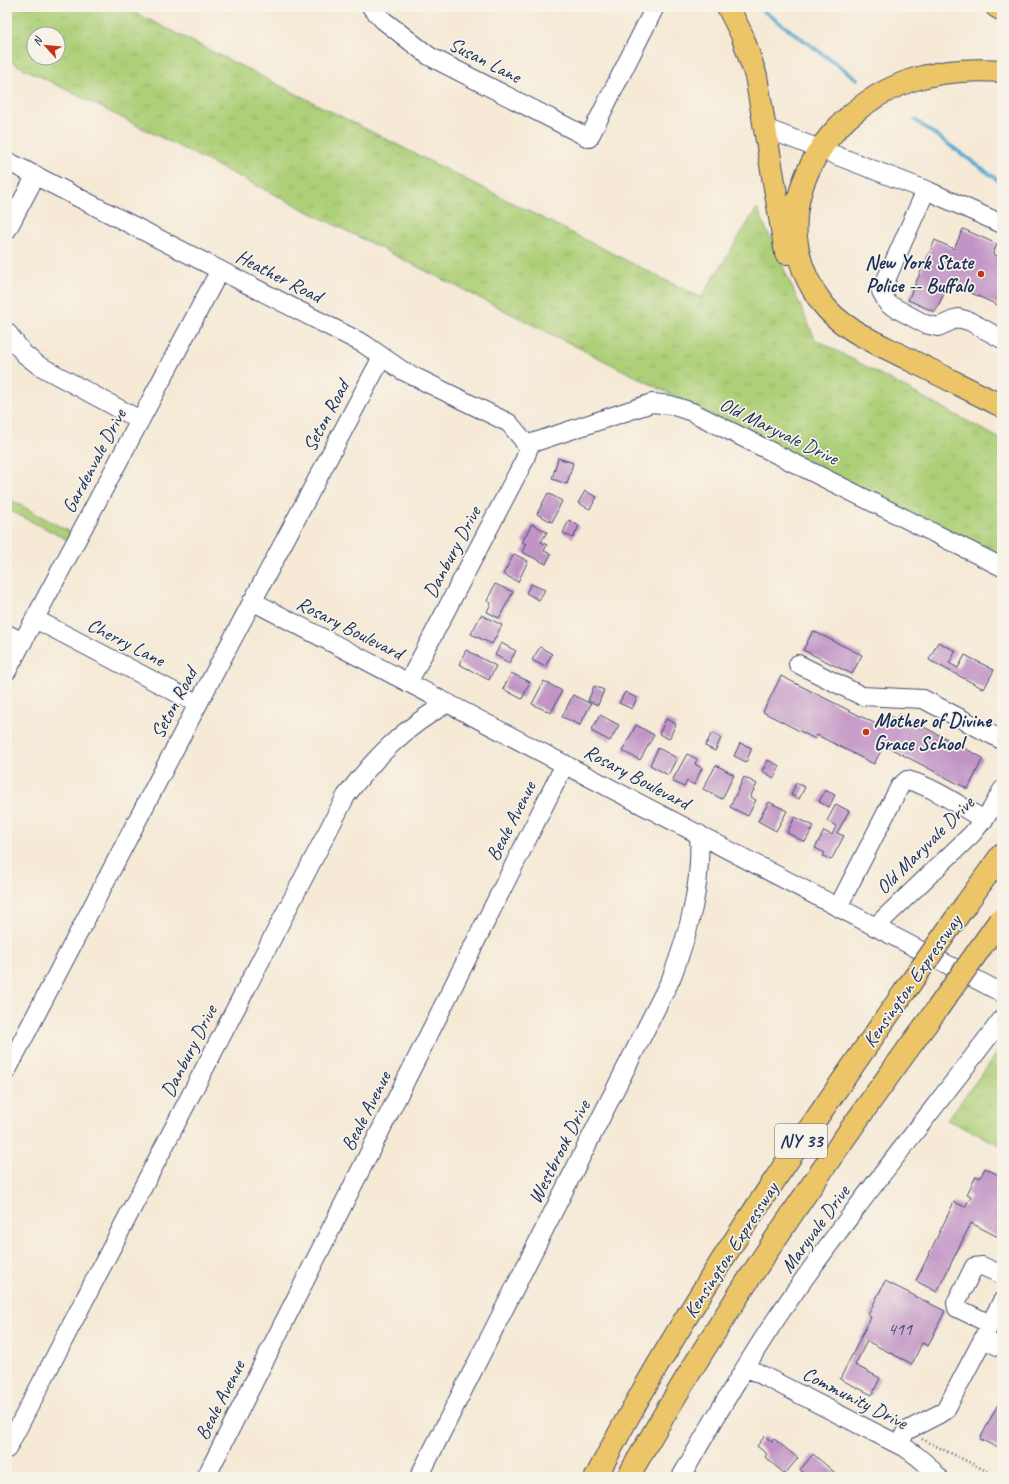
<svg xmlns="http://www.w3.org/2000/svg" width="1009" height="1484" font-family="Caveat,sans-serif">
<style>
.grass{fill:url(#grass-tufts);stroke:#647f6a;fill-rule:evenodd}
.green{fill:#adcf77;stroke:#647f6a}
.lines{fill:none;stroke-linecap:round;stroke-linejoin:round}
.stream{stroke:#54a9d0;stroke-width:4}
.building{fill:#c194c5}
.minor-casing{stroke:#3c4b70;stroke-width:20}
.highway-casing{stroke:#3c4b70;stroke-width:24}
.path{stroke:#3c4b70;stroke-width:2.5;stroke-dasharray:1 3;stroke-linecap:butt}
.minor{stroke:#fff;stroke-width:18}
.highway{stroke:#edc569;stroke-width:22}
.highway-bridge-casing{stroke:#3c4b70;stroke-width:24;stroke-linecap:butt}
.highway-bridge{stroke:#edc569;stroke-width:22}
.poi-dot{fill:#c8321e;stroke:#f7f3e8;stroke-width:1.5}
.labels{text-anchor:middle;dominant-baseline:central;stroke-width:3.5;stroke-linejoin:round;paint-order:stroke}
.number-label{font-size:18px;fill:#444878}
.shield{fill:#f7f3e8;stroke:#5d6a87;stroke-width:1}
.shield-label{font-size:19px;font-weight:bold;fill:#1b2f5e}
.street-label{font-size:20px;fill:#1b2f5e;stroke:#f7f3e8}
.poi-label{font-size:20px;font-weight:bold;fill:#1b2f5e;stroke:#f7f3e8;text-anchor:end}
</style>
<defs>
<pattern id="grass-tufts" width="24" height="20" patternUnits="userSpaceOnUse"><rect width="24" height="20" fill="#adcf77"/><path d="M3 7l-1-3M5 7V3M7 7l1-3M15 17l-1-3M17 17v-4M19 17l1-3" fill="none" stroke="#94b269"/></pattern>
</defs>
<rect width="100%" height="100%" fill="#f7f3e8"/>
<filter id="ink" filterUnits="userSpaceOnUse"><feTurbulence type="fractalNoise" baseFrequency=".025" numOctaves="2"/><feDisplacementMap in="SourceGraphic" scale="8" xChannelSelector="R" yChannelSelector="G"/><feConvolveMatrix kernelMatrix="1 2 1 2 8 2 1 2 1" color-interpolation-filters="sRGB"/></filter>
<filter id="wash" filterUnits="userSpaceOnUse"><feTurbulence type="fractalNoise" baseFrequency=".012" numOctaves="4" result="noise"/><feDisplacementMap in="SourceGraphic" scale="16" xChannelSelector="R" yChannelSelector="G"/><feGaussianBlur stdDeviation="0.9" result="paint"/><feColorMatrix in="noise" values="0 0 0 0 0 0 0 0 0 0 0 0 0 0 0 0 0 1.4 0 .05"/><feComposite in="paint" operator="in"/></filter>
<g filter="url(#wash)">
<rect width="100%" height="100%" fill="#f6e9d6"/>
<!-- grass -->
<path class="grass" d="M7,7H124L701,298L757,208L815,339L1002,440V561L7,60ZM34,34H58V58H34Z
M1002,1047V1146L947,1120Z"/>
<!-- green -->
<path class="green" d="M7,498L72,533L70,541L7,509Z"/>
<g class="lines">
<!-- stream -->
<path class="stream" d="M758,7L857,79
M915,120L1002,183"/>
</g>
<g id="blocks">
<!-- building -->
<path class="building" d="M963,229L997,244L993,254L1002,258V307L949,283L935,312L908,300L935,240L954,249Z
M558,458L573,463L567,484L552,479Z
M585,491L597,497L590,509L578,503Z
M548,493L562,501L552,522L537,514Z
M569,520L579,526L573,538L563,533Z
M532,524L547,532L541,542L547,545L544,551L551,554L546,564L522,552L526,544L522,542Z
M514,554L528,561L518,582L503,574Z
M495,584L513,592L499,618L487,612L491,603L487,601Z
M531,584L545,590L539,600L526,593Z
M481,615L502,625L492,644L471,634Z
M813,631L862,655L852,674L803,650Z
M938,642L956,651L949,663L958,668L965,655L994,670L984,689L929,660Z
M501,643L516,651L509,663L495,655Z
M540,647L552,654L545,667L532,660Z
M466,650L496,666L489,680L459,664Z
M511,673L530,682L522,699L503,689Z
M781,676L884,728L890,716L896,719L899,714L983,758L968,789L884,745L874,764L817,735L815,739L763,712Z
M544,681L562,691L551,713L532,704Z
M594,686L604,690L598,705L588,701Z
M625,692L637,698L632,709L619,703Z
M573,695L591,704L580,725L562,717Z
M600,715L619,725L610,741L591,731Z
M666,719L676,724L669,739L659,734Z
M636,725L654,735L640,760L622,751Z
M712,733L721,738L715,751L705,746Z
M740,743L752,748L746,762L734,756Z
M658,748L677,758L668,775L650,765Z
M687,754L697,759L695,764L702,768L694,785L687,781L684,787L672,781Z
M768,760L780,766L774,778L762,771Z
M716,765L734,775L722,799L703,789Z
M744,777L757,784L750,797L756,800L748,816L730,807Z
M796,783L805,787L799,799L791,795Z
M825,790L835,795L829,807L819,802Z
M769,802L787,811L776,831L758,821Z
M836,804L849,811L837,833L844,836L831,860L823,856L825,853L815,848L824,831L832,835L836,826L827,821Z
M795,817L814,826L805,842L787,833Z
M985,1168L1002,1177V1239L971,1223L937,1292L916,1281L954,1202L965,1207L971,1196L967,1194L976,1176L980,1178Z
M885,1281L945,1311L928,1346L922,1343L912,1364L867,1341L855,1365L880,1378L872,1395L840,1379L871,1317L868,1315Z
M999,1402L1002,1403V1450L980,1439Z
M765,1436L772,1442L774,1439L798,1458L785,1474L765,1457L767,1454L757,1446Z
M813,1454L840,1477H808L800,1470Z"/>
</g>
</g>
<g filter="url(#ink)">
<use href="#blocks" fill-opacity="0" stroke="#3c4b70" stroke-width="1"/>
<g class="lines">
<defs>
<path id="minor" d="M371,7L383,20L429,56L589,138L655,7
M765,128L926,190L1002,224
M7,161L364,344L403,371L509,423L523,440L528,450L524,461L408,683
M926,190L881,291L888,304L925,324L938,327L958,318L969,321L1002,339
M7,230L36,175
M7,332L24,354L38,365L140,420
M526,445L652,403L671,405L692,412L1002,567
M252,601L1002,993
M35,619L198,704
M7,634L23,642
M798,664L862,696L923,699L1002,740
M7,671L220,270
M838,907L900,786L907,780C934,787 960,806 984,820
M875,927L972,834L991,810L1002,790
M7,1070L198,704L382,357
M990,1324L957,1308L956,1303L974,1267L982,1266L1002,1275
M985,1334L1002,1301
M746,1367L907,1449C919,1457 929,1465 938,1477
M899,1445L906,1431L945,1411L983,1339L1002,1348
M7,1449L346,796C375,757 405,727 448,703
M206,1477L565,764
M419,1477L671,979C689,932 702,885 699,834
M681,1477C712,1423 743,1368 778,1316C848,1214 927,1118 1002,1019"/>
<path id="highway" d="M728,7L742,35L756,76L786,253
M997,7L1002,10
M1002,71C972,69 938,71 909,81C819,113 758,217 822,303C843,331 880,344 910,360C941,375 971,391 1002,406
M966,904L1002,854
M596,1477C684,1306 795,1148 905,991
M628,1477C721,1313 827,1159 938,1008"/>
</defs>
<!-- minor casing -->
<use href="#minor" class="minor-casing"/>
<!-- highway casing -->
<use href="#highway" class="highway-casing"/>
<!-- path -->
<path class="path" d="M922,1439L999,1477"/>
<!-- minor -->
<use href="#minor" class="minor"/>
<!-- highway -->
<use href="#highway" class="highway"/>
<defs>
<path id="highway-bridge" d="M905,991L966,904
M938,1008L1000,920"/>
</defs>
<!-- highway-bridge casing -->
<use href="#highway-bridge" class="highway-bridge-casing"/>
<!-- highway-bridge -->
<use href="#highway-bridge" class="highway-bridge"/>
</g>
</g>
<!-- markers -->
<g class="poi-dot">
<circle cx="981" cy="274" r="4"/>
<circle cx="866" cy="732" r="4"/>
</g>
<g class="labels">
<!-- number labels -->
<g class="number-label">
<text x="900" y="1329">411</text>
</g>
<!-- shield labels -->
<rect class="shield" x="775" y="1124" width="52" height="34" rx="3"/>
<g class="shield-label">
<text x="801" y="1141">NY 33</text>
</g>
<!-- street labels -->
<g class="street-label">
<text transform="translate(485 60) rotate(27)">Susan Lane</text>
<text transform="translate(279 276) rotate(27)">Heather Road</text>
<text transform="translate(326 416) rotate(-62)">Seton Road</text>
<text transform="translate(779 431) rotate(26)">Old Maryvale Drive</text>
<text transform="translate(94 461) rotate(-62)">Gardenvale Drive</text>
<text transform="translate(452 552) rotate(-62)">Danbury Drive</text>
<text transform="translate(350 628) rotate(27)">Rosary Boulevard</text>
<text transform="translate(126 642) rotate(27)">Cherry Lane</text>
<text transform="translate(174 703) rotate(-62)">Seton Road</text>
<text transform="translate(637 777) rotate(28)">Rosary Boulevard</text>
<text transform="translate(511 821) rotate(-63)">Beale Avenue</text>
<text transform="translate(925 845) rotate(-45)">Old Maryvale Drive</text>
<text transform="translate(912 981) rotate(-55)">Kensington Expressway</text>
<text transform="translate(189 1051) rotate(-63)">Danbury Drive</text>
<text transform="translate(366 1111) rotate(-63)">Beale Avenue</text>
<text transform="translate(559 1152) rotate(-63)">Westbrook Drive</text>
<text transform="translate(815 1229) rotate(-54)">Maryvale Drive</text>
<text transform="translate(731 1250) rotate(-57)">Kensington Expressway</text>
<text transform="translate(855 1398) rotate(27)">Community Drive</text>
<text transform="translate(220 1400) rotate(-63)">Beale Avenue</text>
</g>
<!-- poi labels -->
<g class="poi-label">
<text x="973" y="262">New York State<tspan x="973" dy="23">Police -- Buffalo</tspan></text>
<text x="874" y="720" text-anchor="start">Mother of Divine<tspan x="874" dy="23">Grace School</tspan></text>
</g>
</g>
<!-- margin -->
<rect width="1009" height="1484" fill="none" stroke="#f7f3e8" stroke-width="24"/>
<!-- north arrow -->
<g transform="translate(46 46) rotate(297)"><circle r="19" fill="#f7f3e8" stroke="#9fa5b1"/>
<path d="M0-3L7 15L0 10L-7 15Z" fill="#c8321e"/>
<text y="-6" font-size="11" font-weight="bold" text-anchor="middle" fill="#1b2f5e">N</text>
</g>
</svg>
